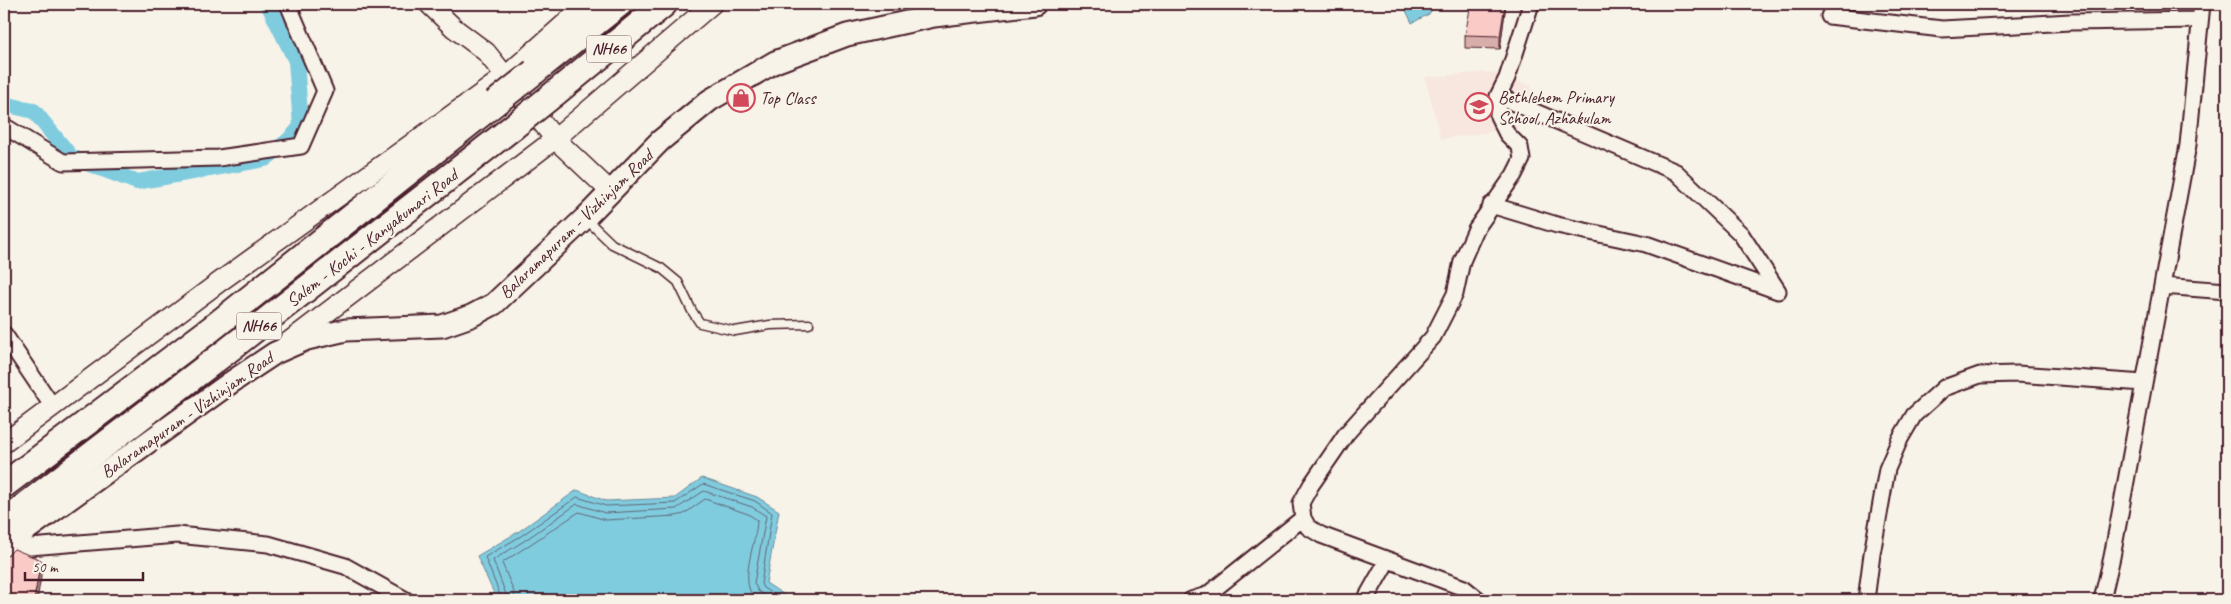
<svg xmlns="http://www.w3.org/2000/svg" width="2231" height="604" font-family="Caveat,sans-serif">
<style>
.built{fill:#f8e7de}
.water{fill:#80ccdf;stroke:#6a8797}
.lines{fill:none;stroke-linecap:round;stroke-linejoin:round}
.shore{stroke:#606473;stroke-width:1}
.canal{stroke:#80ccdf;stroke-width:16}
.service-casing{stroke:#4a1f2b;stroke-width:11}
.minor-casing{stroke:#4a1f2b;stroke-width:19}
.tertiary-casing{stroke:#4a1f2b;stroke-width:22}
.secondary-casing{stroke:#4a1f2b;stroke-width:25}
.trunk-casing{stroke:#4a1f2b;stroke-width:29}
.path{stroke:#4a1f2b;stroke-width:3;stroke-dasharray:5 4;stroke-linecap:butt}
.service{stroke:#f7f3e8;stroke-width:8}
.minor{stroke:#f7f3e8;stroke-width:15}
.tertiary{stroke:#f7f3e8;stroke-width:19}
.secondary{stroke:#f7f3e8;stroke-width:21}
.trunk{stroke:#f7f3e8;stroke-width:25}
.trunk-bridge-casing{stroke:#4a1f2b;stroke-width:29;stroke-linecap:butt}
.trunk-bridge{stroke:#f7f3e8;stroke-width:25}
.wall{fill:#d7aeaa;stroke:#4a1f2b}
.shaded-wall{fill:#af8d8b;stroke:#4a1f2b}
.building{fill:#facac6;stroke:#4a1f2b}
.labels{text-anchor:middle;dominant-baseline:central;stroke-width:4.5;stroke-linejoin:round;paint-order:stroke}
.shield{fill:#f7f3e8;stroke:#7e5f64;stroke-width:1}
.shield-label{font-size:16px;font-weight:bold;fill:#4a1f2b}
.poi-label{font-size:18px;fill:#4a1f2b;stroke:#f7f3e8;text-anchor:start}
.street-label{font-size:18px;fill:#4a1f2b;stroke:#f7f3e8}
</style>
<rect width="100%" height="100%" fill="#f7f3e8"/>
<filter id="ink" filterUnits="userSpaceOnUse"><feTurbulence type="fractalNoise" baseFrequency=".02" numOctaves="2"/><feDisplacementMap in="SourceGraphic" scale="10" xChannelSelector="R" yChannelSelector="G"/><feConvolveMatrix kernelMatrix="1 2 1 2 8 2 1 2 1" color-interpolation-filters="sRGB"/></filter>
<g filter="url(#ink)">
<!-- built -->
<path class="built" d="M1490,72L1532,86L1519,128L1441,139L1425,77Z"/>
<!-- water -->
<path class="water" d="M1403,4H1435L1429,14L1412,23Z
M702,478L757,497L779,511L766,583L792,600H497L477,556L518,532L577,490L606,501L675,498Z"/>
<g class="lines">
<!-- shore -->
<path class="shore" d="M502,600L485,557L521,536L577,497L606,506L675,503L703,484L755,501L772,513L761,584L763,588L783,600
M508,600L493,560L524,541L577,504L605,513L676,509L704,491L752,507L766,516L754,583L758,591L771,600
M515,600L514,592L502,563L579,512L606,520L676,516L684,514L705,499L748,514L757,520C757,542 736,585 757,600"/>
<!-- canal -->
<path class="canal" d="M4,104L34,111L71,157L137,182L265,159L289,140L301,127L296,61L268,4"/>
<defs>
<path id="service" d="M587,220L612,244L661,268L678,282L692,311L700,323L735,331L770,325L809,324"/>
<path id="minor" d="M1829,16L1942,29L2070,22L2200,20
M4,126L63,162L219,158L301,146L325,91L288,4
M1491,205L1557,225L1646,244L1778,291L1741,234L1676,172L1498,96
M2162,286L2227,291
M4,334L53,407
M6,546L30,547L177,535L268,544L345,566L406,600
M1191,600L1207,595L1303,518
M1365,600L1387,561
M1479,600L1464,588L1321,535L1308,527L1303,518L1301,503L1311,485L1346,434L1433,337L1455,294L1462,261L1476,229L1514,175L1522,159L1520,147L1507,134L1498,116V96L1507,78L1531,4
M1866,600L1872,554L1887,469L1900,439L1914,415L1944,388L1980,375L2017,374L2144,383
M2102,600L2112,557L2188,145L2202,4"/>
<path id="tertiary" d="M429,4L454,28L486,52L555,139L610,191
M287,343L555,139L712,4
M4,443L218,283L506,76L587,4"/>
<path id="secondary" d="M4,546L230,383L275,353L307,339L346,330L442,326L471,316L494,304L585,218L660,141L710,100L775,62L847,35L934,16L1035,4"/>
<path id="trunk" d="M534,72L619,4
M554,94L664,4
M4,485L211,329L495,103
M4,522L227,351L513,127"/>
</defs>
<!-- service casing -->
<use href="#service" class="service-casing"/>
<!-- minor casing -->
<use href="#minor" class="minor-casing"/>
<!-- tertiary casing -->
<use href="#tertiary" class="tertiary-casing"/>
<!-- secondary casing -->
<use href="#secondary" class="secondary-casing"/>
<!-- trunk casing -->
<use href="#trunk" class="trunk-casing"/>
<!-- path -->
<path class="path" d="M993,600L1001,599L1002,600"/>
<!-- service -->
<use href="#service" class="service"/>
<!-- minor -->
<use href="#minor" class="minor"/>
<!-- tertiary -->
<use href="#tertiary" class="tertiary"/>
<!-- secondary -->
<use href="#secondary" class="secondary"/>
<!-- trunk -->
<use href="#trunk" class="trunk"/>
<defs>
<path id="trunk-bridge" d="M495,103L534,72
M513,127L554,94"/>
</defs>
<!-- trunk-bridge casing -->
<use href="#trunk-bridge" class="trunk-bridge-casing"/>
<!-- trunk-bridge -->
<use href="#trunk-bridge" class="trunk-bridge"/>
</g>
<!-- wall -->
<path class="wall" d="M1506,4L1500,49L1465,48V35Z"/>
<!-- shaded-wall -->
<path class="shaded-wall" d="M1505,4H1506L1500,49V36Z
M41,560V577L37,600H34Z"/>
<!-- building -->
<path class="building" d="M1471,4H1505L1500,36L1465,35Z
M14,549L41,560L34,600H4V559Z"/>
</g>
<!-- icons -->
<defs>
<symbol id="shop-ring" viewBox="-11 -11 22 22"><circle r="9.5" fill="#f7f3e8" stroke="#d1495b" stroke-width="1.5"/><path d="M-5-2.5h2.3a2.7 3.5 0 0 1 5.4 0H5L5.5 6h-11ZM-1.5-2.5h3a1.5 2.3 0 0 0-3 0Z" fill="#d1495b"/></symbol>
<symbol id="school-ring" viewBox="-11 -11 22 22"><circle r="9.5" fill="#f7f3e8" stroke="#d1495b" stroke-width="1.5"/><path d="M0-5L7-2L0 1L-7-2ZM-4 1L0 2.5L4 1V4Q0 6-4 4Z" fill="#d1495b"/></symbol>
</defs>
<g fill-rule="evenodd">
<use href="#shop-ring" x="725" y="82" width="32" height="32"/>
<use href="#school-ring" x="1463" y="91" width="32" height="32"/>
</g>
<g class="labels">
<!-- shield labels -->
<g class="shield">
<rect x="586.5" y="35.5" width="45" height="27" rx="4"/>
<rect x="236.5" y="312.5" width="45" height="27" rx="4"/>
</g>
<g class="shield-label">
<text x="609" y="49">NH66</text>
<text x="259" y="326">NH66</text>
</g>
<!-- poi labels -->
<g class="poi-label">
<text x="1498" y="97">Bethlehem Primary<tspan x="1498" dy="21">School, Azhakulam</tspan></text>
<text x="760" y="98">Top Class</text>
</g>
<!-- street labels -->
<g class="street-label">
<text transform="translate(576 224) rotate(-44)">Balaramapuram - Vizhinjam Road</text>
<text transform="translate(372 238) rotate(-38)">Salem - Kochi - Kanyakumari Road</text>
<text transform="translate(187 415) rotate(-35)">Balaramapuram - Vizhinjam Road</text>
</g>
</g>
<!-- margin -->
<rect width="2231" height="604" fill="none" stroke="#f7f3e8" stroke-width="20"/>
<rect x="10" y="10" width="2211" height="584" fill="none" stroke="#4a1f2b" stroke-width="2" filter="url(#ink)"/>
<!-- scale -->
<path d="M25 572v8h118v-8" fill="none" stroke="#4a1f2b" stroke-width="2.5"/>
<text x="32" y="572" font-size="15" fill="#4a1f2b" stroke="#f7f3e8" stroke-width="4" paint-order="stroke">50 m</text>
</svg>
